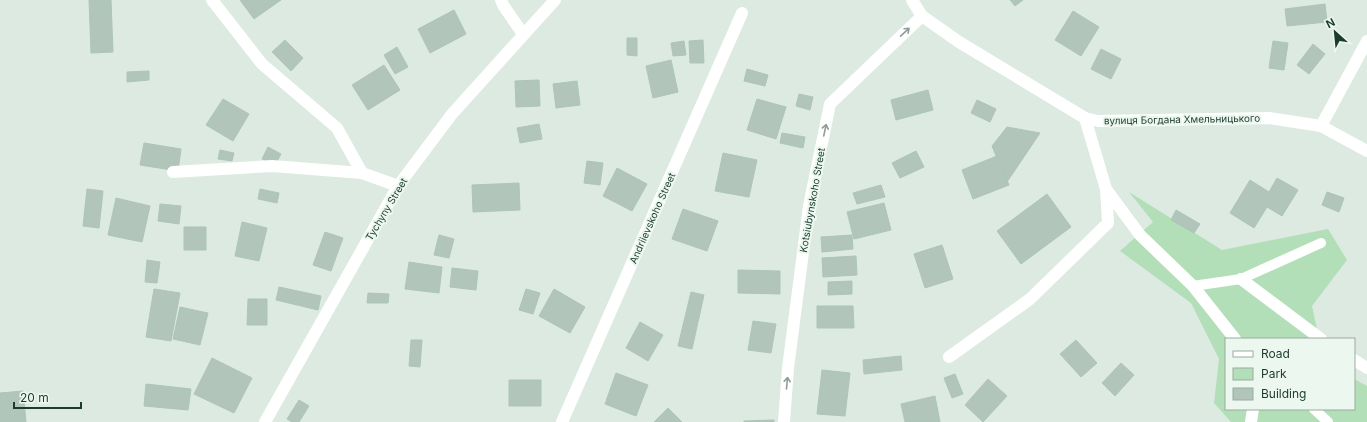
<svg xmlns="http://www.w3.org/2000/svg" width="1367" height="422" font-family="Inter,sans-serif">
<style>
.green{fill:#b2dfb7}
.building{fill:#b1c5ba;stroke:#aec5b8}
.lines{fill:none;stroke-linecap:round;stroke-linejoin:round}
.lane{stroke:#fff;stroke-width:10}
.street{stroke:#fff;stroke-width:12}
.secondary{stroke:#fff;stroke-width:12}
.oneway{stroke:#8e9d96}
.labels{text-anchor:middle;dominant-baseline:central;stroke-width:4;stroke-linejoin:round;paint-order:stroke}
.street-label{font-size:10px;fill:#1c3b2e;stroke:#ecf7f0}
</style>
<rect width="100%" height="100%" fill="#dceae2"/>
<!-- green -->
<path class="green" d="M1129,192L1222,250L1328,229L1347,260L1312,306L1319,339H1226V409H1354V379L1367,386V422H1231L1214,403L1219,359L1191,303L1120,251L1153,222Z"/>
<!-- building -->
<path class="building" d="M89,0H111L113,52L91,53Z
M240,0H281L254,19Z
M1010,0H1023L1015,6Z
M1325,4L1327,22L1287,26L1285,9Z
M454,10L466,34L430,53L418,29Z
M1073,11L1099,27L1081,56L1055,40Z
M627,38H637V56L627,55Z
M285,40L303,58L291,71L272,52Z
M703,40L704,63H690L689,41Z
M684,41L686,55L673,56L671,43Z
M1273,41L1288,43L1284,70L1269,68Z
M1313,44L1325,54L1309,74L1297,65Z
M397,47L408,67L395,74L384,55Z
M1101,49L1121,59L1111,79L1091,69Z
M671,60L678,92L653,98L646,66Z
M384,65L400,90L368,110L352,85Z
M747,69L768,75L765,86L744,81Z
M149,71V80L127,82V72Z
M539,80L540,106L516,107L515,81Z
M577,81L580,105L556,108L553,84Z
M928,90L933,110L896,120L891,100Z
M799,94L813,97L810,110L796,106Z
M223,99L249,114L233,141L206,125Z
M757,99L786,107L776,139L747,130Z
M977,100L996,109L990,122L971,113Z
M539,124L542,139L520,143L517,128Z
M1007,127L1040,133L1007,182L992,146Z
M782,133L805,137L803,148L780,143Z
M144,143L181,149L178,171L140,165Z
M268,147L281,154L275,165L262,159Z
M220,150L234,153L232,161L218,159Z
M916,151L924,167L900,178L892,163Z
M723,153L757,160L749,197L715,191Z
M997,156L1009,185L973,199L962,170Z
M587,161L603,163L600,185L584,183Z
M617,168L647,184L632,211L603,196Z
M1277,178L1298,190L1282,216L1267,207L1254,228L1230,213L1250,180L1269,192Z
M519,183L520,210L473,212L472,185Z
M881,185L885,197L857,204L853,193Z
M87,189L103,191L99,228L83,226Z
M260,189L279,193L277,203L258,199Z
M1327,192L1344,198L1339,212L1322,205Z
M1047,194L1071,227L1021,264L997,231Z
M116,198L150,206L142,242L108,235Z
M884,203L891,230L854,239L847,212Z
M160,204L181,206L179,224L158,221Z
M683,209L718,221L707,251L672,239Z
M1176,210L1200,224L1194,233L1171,220Z
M242,222L267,228L259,261L235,256Z
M184,227H206V250H184Z
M325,232L343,238L331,271L313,265Z
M439,235L454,239L449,258L434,255Z
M852,235L853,249L822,252L821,237Z
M942,245L953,279L925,288L914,254Z
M856,256L857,275L823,277L822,258Z
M147,260L160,262L157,283L145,282Z
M409,262L442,267L439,293L405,289Z
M452,268L478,271L476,290L450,287Z
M738,270L780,271V294L738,293Z
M852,281V294L828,295V282Z
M279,287L321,296L318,310L276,300Z
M154,289L180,293L171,341L146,337Z
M526,289L540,293L533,314L519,310Z
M554,289L585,307L570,333L539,316Z
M691,292L704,295L692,349L678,346Z
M368,293L389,294L388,303H367Z
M248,299H267V325H247Z
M817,306H853L854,328H817Z
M180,307L208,313L200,345L173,339Z
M753,321L776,324L771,353L748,350Z
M640,322L663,335L648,361L626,348Z
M411,340H422L420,367L409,366Z
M1076,340L1097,363L1081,377L1060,354Z
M901,356L902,370L864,374L863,360Z
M212,358L252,378L234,413L194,394Z
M1121,363L1134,375L1115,396L1102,383Z
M822,370L850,373L845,416L817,414Z
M616,373L648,385L636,416L605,404Z
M955,374L963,394L952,398L944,378Z
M988,379L1007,396L983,422L965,405Z
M509,380H541V406H509Z
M146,384L191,389L188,410L144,406Z
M23,391L26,422H0V393Z
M935,396L940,422H905L901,404Z
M299,400L309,406L299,422H292L287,419Z
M668,408L682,422H654Z
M774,420V422H744V421Z"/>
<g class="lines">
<!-- lane -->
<path class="lane" d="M1193,286L1241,279L1321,243
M1314,409L1328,422"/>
<!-- street -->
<path class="street" d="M212,0L262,64L337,128L362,173L398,186
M501,0L503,5L523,34
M1321,126L1367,41
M173,172L272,166L362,173
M1106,189L1140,235L1193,286L1235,339
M1241,279L1321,339
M949,357L1030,299L1108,223L1106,189L1085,118
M1354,360L1367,368
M265,422L398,186L452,114L555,0
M562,422L742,13
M784,422L788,368L809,206L830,104L922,16
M1251,422L1253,409"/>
<!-- secondary -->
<path class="secondary" d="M912,0L922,16L959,42L1085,118L1098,121L1269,118L1321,126L1367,151"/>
</g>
<!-- one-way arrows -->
<defs><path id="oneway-shaft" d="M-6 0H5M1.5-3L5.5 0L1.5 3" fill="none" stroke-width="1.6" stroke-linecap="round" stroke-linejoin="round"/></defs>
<g class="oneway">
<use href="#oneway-shaft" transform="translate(905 32) rotate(-43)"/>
<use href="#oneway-shaft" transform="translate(825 130) rotate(-78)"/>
<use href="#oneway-shaft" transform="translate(787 383) rotate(-85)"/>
</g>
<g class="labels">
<!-- street labels -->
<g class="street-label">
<text transform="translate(1182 119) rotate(-1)">вулиця Богдана Хмельницького</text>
<text transform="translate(812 200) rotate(-80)">Kotsiubynskoho Street</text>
<text transform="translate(386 209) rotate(-59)">Tychyny Street</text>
<text transform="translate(652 218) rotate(-66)">Andriievskoho Street</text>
</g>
</g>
<!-- legend -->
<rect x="1225" y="338" width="130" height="72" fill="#ecf7f0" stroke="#99aca2"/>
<rect x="1233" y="351" width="20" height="6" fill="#ffffff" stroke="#99aca2"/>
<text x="1261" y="358" font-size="12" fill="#1c3b2e">Road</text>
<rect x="1233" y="368" width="20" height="12" fill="#b2dfb7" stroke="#99aca2"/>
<text x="1261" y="378" font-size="12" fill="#1c3b2e">Park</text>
<rect x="1233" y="388" width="20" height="12" fill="#b1c5ba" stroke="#99aca2"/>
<text x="1261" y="398" font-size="12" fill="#1c3b2e">Building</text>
<!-- north arrow -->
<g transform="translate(1335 32) rotate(333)" stroke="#ecf7f0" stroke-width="3" paint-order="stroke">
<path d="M0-3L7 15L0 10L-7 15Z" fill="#1c3b2e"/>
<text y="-6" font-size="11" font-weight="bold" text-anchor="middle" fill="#1c3b2e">N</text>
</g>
<!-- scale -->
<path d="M14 402v6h67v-6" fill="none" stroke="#1c3b2e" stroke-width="2"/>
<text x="20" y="402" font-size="12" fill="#1c3b2e" stroke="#ecf7f0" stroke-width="3" paint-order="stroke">20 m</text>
</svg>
